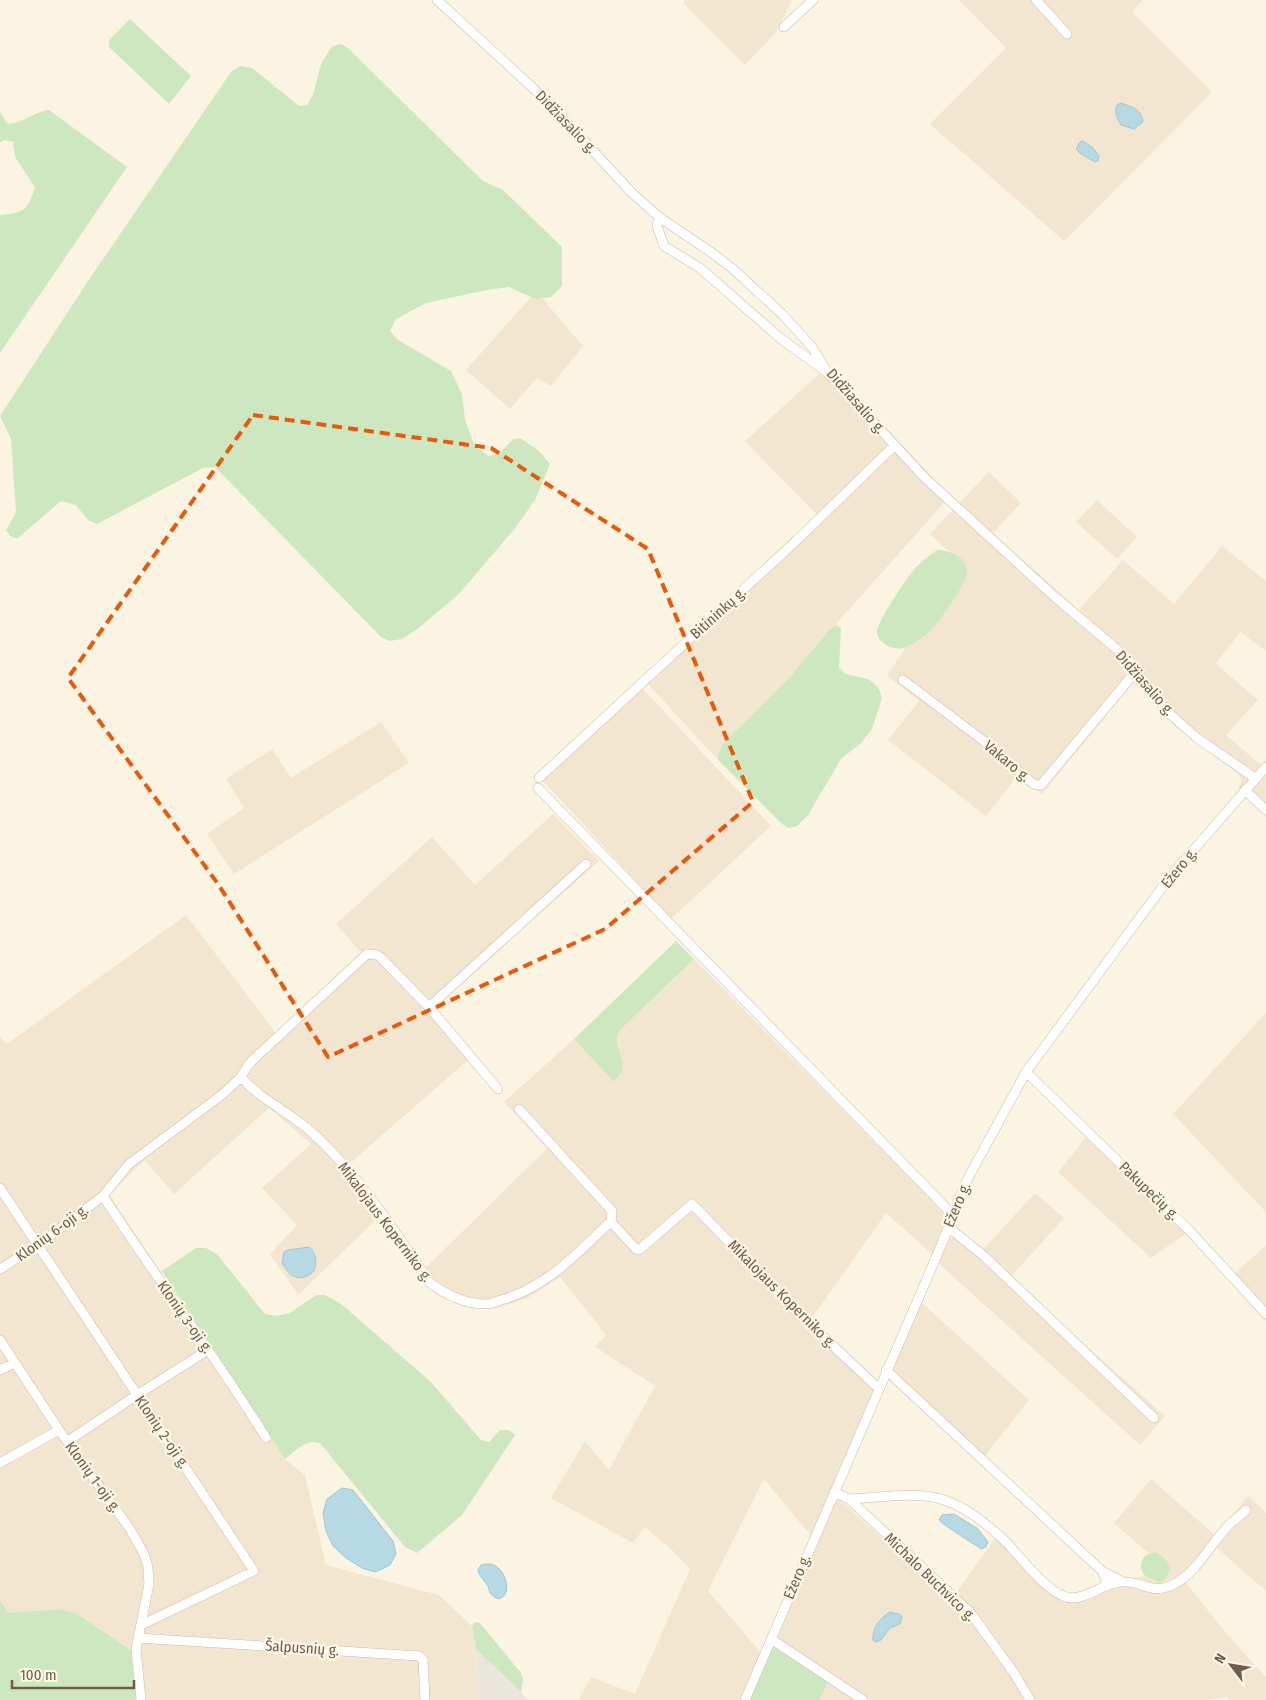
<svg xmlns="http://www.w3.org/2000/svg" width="1266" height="1700" font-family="'Fira Sans Condensed',sans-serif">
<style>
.residential{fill:#f3e6d1}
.industrial{fill:#eae5dd}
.green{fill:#cde8c1}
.water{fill:#b7d9e4;stroke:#9ec7d5}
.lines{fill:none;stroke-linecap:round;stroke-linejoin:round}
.minor-casing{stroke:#ccbca9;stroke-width:10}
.minor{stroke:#fff;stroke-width:9}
.marked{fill:none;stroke:#e8590c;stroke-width:4;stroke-dasharray:10 6;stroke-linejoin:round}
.labels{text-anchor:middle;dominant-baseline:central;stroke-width:4.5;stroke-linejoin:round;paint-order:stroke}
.street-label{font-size:15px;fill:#725c49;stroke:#fef8e8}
</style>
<rect width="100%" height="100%" fill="#fbf4e2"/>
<!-- residential -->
<path class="residential" d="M685,0H792L777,31L745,65L683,3Z
M959,0H1143L1132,12L1212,92L1064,241L930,124L1006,48Z
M531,297L535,299L542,298L583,346L551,386L537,378L510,409L466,370Z
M828,366L950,496L836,624L830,629L789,678L718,755V760L646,682L822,520L745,441Z
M989,472L1021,503L993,533L1079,610L1123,560L1174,604L1222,546L1266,581V651L1240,632L1216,664L1258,700L1226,735L1261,765L1266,759V817L1238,788L1242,780L1237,773L1176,727L1134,682L1042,794L1017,777L986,816L888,740L919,701L887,676L905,648L927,634L957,555L947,550L930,534Z
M1097,500L1137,537L1117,559L1076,522Z
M642,688L771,826L671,919L543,781Z
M381,722L409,763L234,874L207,834L244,808L226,779L272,749L291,778Z
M553,814L599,861L434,1009L474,1055L349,1164L384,1212L298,1295L270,1254L297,1225L262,1188L311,1144L269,1108L174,1194L145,1160L109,1194L285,1459L305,1475L326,1565L439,1595L472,1626L476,1649L478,1700H146L141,1652L131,1650L77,1614L61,1609L8,1613L0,1600V1037L7,1044L186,915L276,1033L361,953L336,924L432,837L475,885Z
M694,959L949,1218L933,1255L886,1213L812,1318L877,1382L812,1537L764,1479L708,1591L761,1653L740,1700H579L591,1677L635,1694L690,1569L670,1548L645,1527L633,1543L551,1498L585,1441L609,1470L655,1386L595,1347L606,1335L560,1277L528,1298L494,1309L460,1304L438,1296L417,1276L547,1149L504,1102L574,1039L615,1082L622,1059L616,1042L617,1035L620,1030Z
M1266,1013V1212L1173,1114Z
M1086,1137L1187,1233L1151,1258L1058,1172Z
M1035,1193L1064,1218L1010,1278L1165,1416L1140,1445L937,1262L948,1238L964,1237L981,1252Z
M1266,1246V1321L1228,1279Z
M921,1302L1029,1400L980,1462L887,1377Z
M1151,1479L1215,1535L1248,1496L1266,1513V1591L1216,1547L1184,1580L1225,1632L1266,1677V1700H1228L1227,1697L1208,1700H819L828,1682L772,1646L836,1498L843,1503L951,1600L1000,1531L1050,1584L1065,1592L1079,1593L1129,1578L1145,1576L1159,1582L1156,1552L1148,1553L1114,1523Z"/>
<!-- industrial -->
<path class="industrial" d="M476,1649L521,1692L528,1700H478Z"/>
<!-- green -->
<path class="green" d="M130,19L191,76L169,104L109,47V40Z
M342,44L349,49L483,181L503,190L562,247V286L551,297L535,299L509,287L487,290L426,303L396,319L390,331L398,340L451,371L462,394L465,420L475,447L489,456L500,453L513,439L520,438L539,451L550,464L535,500L516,527L459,594L416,630L402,639L389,641L381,637L215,467L203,468L97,524L88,520L76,505L61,501L17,539L10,536L6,530L16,513L11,439L0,416L88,281L231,72L240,66L252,68L299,106L307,105L313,95L321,64L332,46Z
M49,110L127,167L0,353V215C24,213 28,210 35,187L15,157L13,142L4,140L0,143V112L7,123C20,126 34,111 49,110Z
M937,550C950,550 967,557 967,572C967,584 935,628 926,635C920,639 912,645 906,647C896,652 877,644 877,631C877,623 905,580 912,572C919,563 928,556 937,550Z
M836,625L841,628L839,667L845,674L869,679L879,689L882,698L872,729L861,743L841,759L808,815L797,826L789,828L782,824L718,760V755L722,745L789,678L830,629Z
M676,941L694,959L620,1030C611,1044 625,1054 622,1068C622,1073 617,1078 614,1082L574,1039Z
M196,1248H206L217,1254L265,1314L277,1316L290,1313L316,1295H325L340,1303L431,1382L481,1440L489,1442L500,1430H509L515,1435L462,1515L417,1553L405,1547L320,1443C306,1438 295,1451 285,1459L162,1271Z
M1156,1552L1167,1561L1171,1570L1163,1581L1159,1582L1145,1576L1141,1569C1140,1559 1146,1553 1156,1552Z
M0,1600L8,1613L61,1609L77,1614L131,1650L136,1700H0Z
M475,1622L480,1623L521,1673L523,1680L521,1692L476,1649L472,1626Z
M772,1646L828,1682L819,1700H749Z"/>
<!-- water -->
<path class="water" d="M1121,103C1132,107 1142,109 1143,122L1134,129L1121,125C1117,118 1114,113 1117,105Z
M1083,141L1093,148L1099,156L1098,161L1095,162L1081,154L1076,149L1080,142Z
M309,1247C317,1254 317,1262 314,1271C300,1284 290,1277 282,1263L284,1252L288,1250Z
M342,1488L353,1490L393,1541L396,1554L390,1565L375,1572L362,1568L346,1558L333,1546L326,1531L323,1513L327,1499Z
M954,1514L978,1529L988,1542L986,1547L981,1549L977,1546C969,1541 943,1525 939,1520L942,1515Z
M486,1564C489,1564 492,1564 494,1565C506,1571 513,1594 499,1599L494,1597L490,1593L488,1586L479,1574L478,1570L481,1565Z
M890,1612L899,1614L902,1617L900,1624L890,1628L881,1640L876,1642L873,1640C872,1628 880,1618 890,1612Z"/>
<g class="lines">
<defs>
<path id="minor" d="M437,0L546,100L632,193L659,217L715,255L733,269L783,315L812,347L828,373L925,478L1055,597L1126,657L1154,695L1171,715L1197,738L1255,778
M1036,0L1067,34
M784,27L813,0
M659,217L657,226L664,246L700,268L780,338L828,373
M903,680L989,745L1032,783L1036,785H1041L1137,670
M539,778L797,540L895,445
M538,788L953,1215
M1245,790L1266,810
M429,1007L586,864
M1026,1072L1190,1231L1266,1314
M241,1077C259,1098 285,1110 307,1128C356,1171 394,1229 430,1283C445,1294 467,1305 486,1304C491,1304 496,1302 501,1300C545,1288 576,1255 608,1224H613L636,1249L639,1250L692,1204L796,1311L878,1388
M519,1109L612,1211L611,1224
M0,1188L254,1571L141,1625
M103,1196C156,1278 215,1355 266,1438
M948,1227L984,1256L1154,1418
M0,1269L38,1245L103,1196L129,1164L223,1094L241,1077L248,1065L255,1058L367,954L377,955L381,958L429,1007L498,1089
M0,1340L59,1430L130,1529L144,1554L148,1567L149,1584L136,1649L141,1700
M0,1370L15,1363
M886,1370L1102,1571
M68,1441L137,1395L208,1350
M0,1463L59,1430
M834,1492L849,1499L970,1612L1014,1673L1030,1700
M849,1499C879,1498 919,1490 947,1501C968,1509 987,1524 1003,1539C1019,1554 1049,1597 1071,1598C1086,1599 1104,1583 1121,1582C1143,1580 1151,1597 1176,1583C1197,1572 1212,1542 1229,1525C1234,1520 1241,1515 1246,1510
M1108,1585L1102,1571L1123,1582
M138,1638L419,1656L423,1660L425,1700
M771,1639L863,1700
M745,1700L938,1253L967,1180L1026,1072L1169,878L1266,767"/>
</defs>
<!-- minor casing -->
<use href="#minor" class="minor-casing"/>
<!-- minor -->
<use href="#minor" class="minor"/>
</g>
<!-- marked area -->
<path class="marked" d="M253,415L491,448L648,549L753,802L605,929L328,1057L218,884L68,678Z"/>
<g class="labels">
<!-- street labels -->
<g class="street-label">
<text transform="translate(566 122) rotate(46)">Didžiasalio g.</text>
<text transform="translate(856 401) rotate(49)">Didžiasalio g.</text>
<text transform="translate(718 613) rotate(-42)">Bitininkų g.</text>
<text transform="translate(1145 683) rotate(49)">Didžiasalio g.</text>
<text transform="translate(1007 761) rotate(40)">Vakaro g.</text>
<text transform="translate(1179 868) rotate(-51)">Ežero g.</text>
<text transform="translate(1149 1191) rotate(44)">Pakupečių g.</text>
<text transform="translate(957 1205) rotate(-67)">Ežero g.</text>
<text transform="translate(385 1222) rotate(53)">Mikalojaus Koperniko g.</text>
<text transform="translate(52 1233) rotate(-36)">Klonių 6-oji g.</text>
<text transform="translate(782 1294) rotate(45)">Mikalojaus Koperniko g.</text>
<text transform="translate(185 1317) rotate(55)">Klonių 3-oji g.</text>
<text transform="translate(162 1432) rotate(56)">Klonių 2-oji g.</text>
<text transform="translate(93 1477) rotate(54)">Klonių 1-oji g.</text>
<text transform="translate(797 1577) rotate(-67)">Ežero g.</text>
<text transform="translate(930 1577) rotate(44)">Michalo Buchvico g.</text>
<text transform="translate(302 1648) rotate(4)">Šalpusnių g.</text>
</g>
</g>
<!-- north arrow -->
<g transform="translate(1231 1665) rotate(301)" stroke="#fef8e8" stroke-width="4" paint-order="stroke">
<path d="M0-4L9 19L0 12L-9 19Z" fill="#725c49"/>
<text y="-8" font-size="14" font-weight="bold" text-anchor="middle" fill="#725c49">N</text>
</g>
<!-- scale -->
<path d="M12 1680v8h122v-8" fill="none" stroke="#725c49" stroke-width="2.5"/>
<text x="20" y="1680" font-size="15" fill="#725c49" stroke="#fef8e8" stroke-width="4" paint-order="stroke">100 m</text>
</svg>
